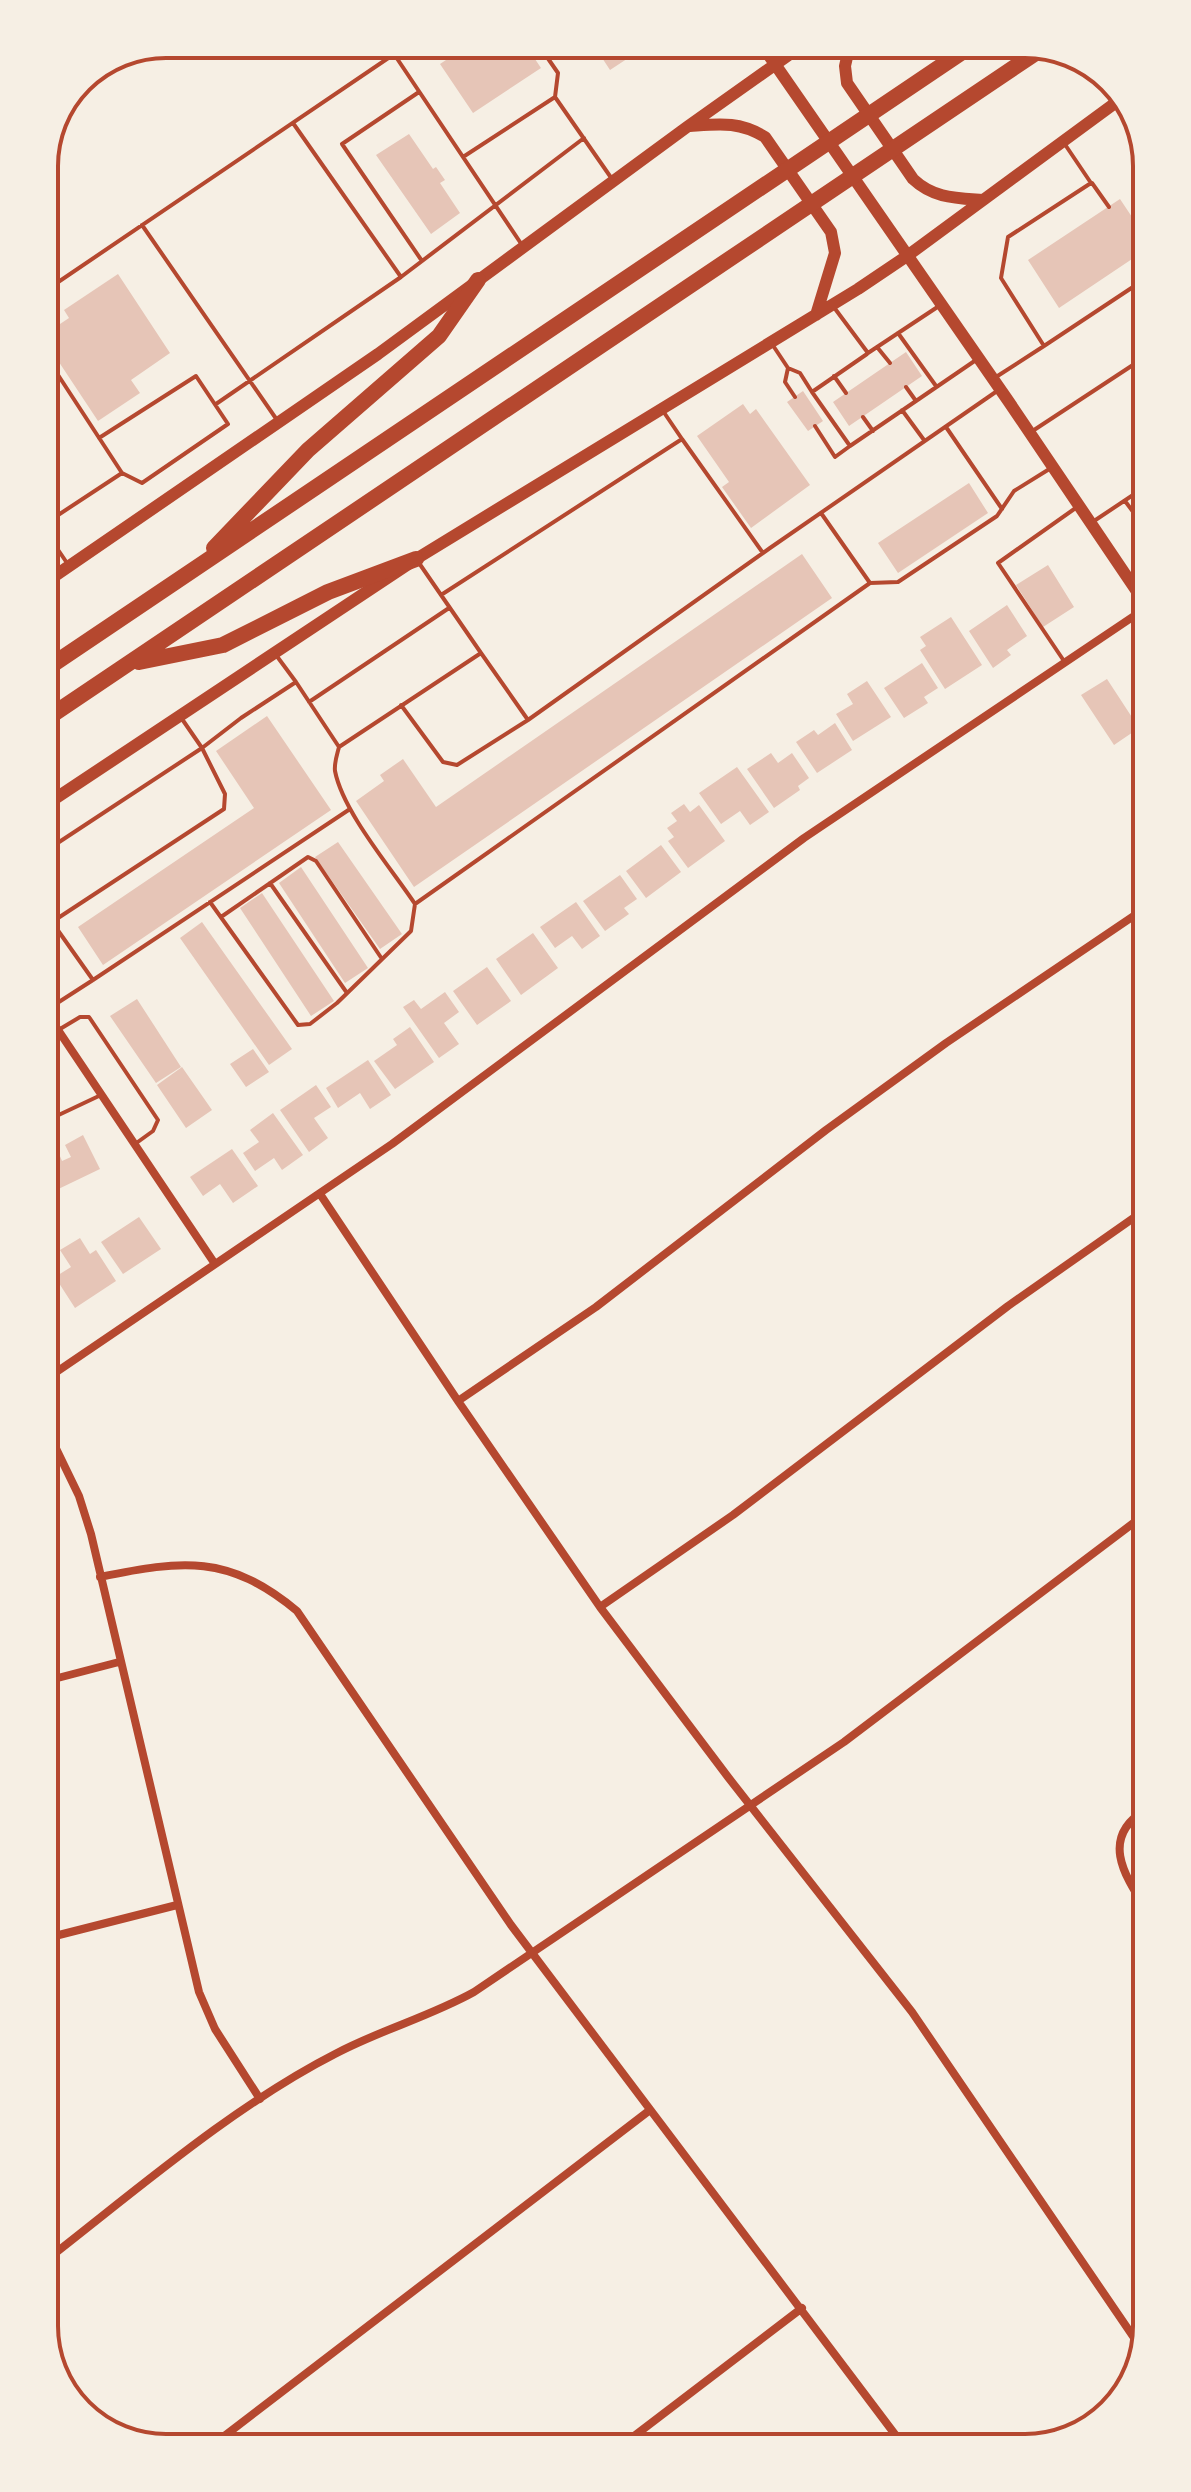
<svg xmlns="http://www.w3.org/2000/svg" width="1191" height="2492" font-family="Poppins,sans-serif">
<style>
.building{fill:#e6c5b7}
.lines{fill:none;stroke-linecap:round;stroke-linejoin:round}
.service{stroke:#b5482f;stroke-width:4}
.minor{stroke:#b5482f;stroke-width:8}
.secondary{stroke:#b5482f;stroke-width:12}
.motorway{stroke:#b5482f;stroke-width:16}
.rim{fill:none;stroke:#b5482f;stroke-width:4}
</style>
<rect width="100%" height="100%" fill="#f6efe4"/>
<!-- building -->
<path class="building" d="M470,44H525L541,68L473,113L440,64Z
M593,44H634L639,51L610,70Z
M409,134L433,169L436,167L445,180L440,183L460,213L431,234L376,155Z
M1120,199L1138,226V255L1059,308L1028,260Z
M118,274L170,353L131,380L140,393L98,421L45,341V334L69,318L64,310Z
M906,352L922,376L849,426L833,402Z
M803,391L823,421L808,431L787,402Z
M743,404L750,414L756,409L810,485L751,528L722,487L729,482L697,436Z
M969,483L988,513L898,573L878,543Z
M802,554L832,598L414,887L356,801L384,781L380,775L403,759L436,807Z
M1048,565L1074,607L1043,627L1016,585Z
M1007,605L1027,636L1007,650L1011,655L993,668L969,631Z
M951,617L982,665L945,689L920,650L926,646L920,637Z
M922,663L938,688L924,697L928,703L904,718L884,688Z
M1107,679L1139,728L1114,745L1081,695Z
M867,681L891,717L853,741L836,714L853,704L847,694Z
M267,716L331,810L103,965L78,927L254,808L216,751Z
M835,723L852,750L817,773L796,742L814,730L818,735Z
M771,753L778,763L792,753L809,778L798,786L800,790L774,808L747,769Z
M737,767L769,812L750,825L740,811L721,824L699,793Z
M684,804L690,812L699,805L725,841L688,868L668,841L674,837L667,828L677,821L671,813Z
M338,842L402,934L380,949L315,857Z
M661,845L681,872L646,898L626,871Z
M301,867L368,968L345,983L279,883Z
M620,875L637,899L624,908L629,914L605,931L583,901Z
M262,893L334,1001L311,1016L240,908Z
M576,902L600,936L582,949L572,936L555,948L540,927Z
M202,922L292,1049L269,1065L180,938Z
M533,933L558,968L521,995L496,959Z
M487,967L511,1001L477,1025L453,991Z
M445,992L459,1012L444,1023L459,1044L439,1058L403,1007L414,1000L421,1009Z
M137,999L181,1067L156,1083L110,1016Z
M410,1027L434,1062L395,1089L374,1061L397,1045L393,1039Z
M253,1049L269,1072L246,1087L230,1064Z
M368,1060L391,1095L370,1109L360,1093L338,1108L326,1088Z
M182,1067L212,1110L186,1128L157,1085Z
M316,1085L331,1107L314,1118L328,1138L309,1152L280,1110Z
M273,1113L303,1155L282,1170L274,1158L255,1171L243,1153L259,1142L250,1130Z
M83,1135L100,1169L48,1194V1153L57,1149L62,1161L71,1157L65,1145Z
M232,1149L258,1186L233,1203L220,1184L203,1196L190,1177Z
M139,1217L161,1249L123,1274L101,1242Z
M80,1238L90,1254L96,1250L116,1281L75,1308L55,1277L71,1267L60,1250Z
M49,1295L59,1310L49,1317Z"/>
<g class="lines">
<!-- service -->
<path class="service" d="M538,44L558,73L555,97L612,179
M394,54L522,245
M419,92L342,144L422,261
M463,157L555,97
M1092,183L1109,207
M142,225L277,420
M401,277L584,138
M45,291L409,44
M833,306L868,353L939,306
M898,333L936,386
M772,344L788,368L800,373L812,392L867,354
M1044,346L1139,283
M877,347L890,363
M45,355L122,473L46,523
M788,368L785,382L795,397
M834,376L846,393
M996,377L1044,346L1001,278L1008,237L1091,183L1064,143
M906,387L916,401L976,360
M812,392L850,446L916,401
M216,404L401,277L293,123
M902,410L924,440
M863,417L873,431
M815,426L835,457L850,446
M946,427L1002,509
M1031,432L1139,361
M99,438L196,376L228,424L142,483L122,473
M682,439L763,553
M1125,501L1140,521
M821,513L870,583L898,582L997,516L1014,491L1051,468
M1091,523L1139,491
M46,532L67,563
M441,595L682,439L663,411
M481,653L528,720L770,548L1000,389
M1064,661L998,563L1077,507
M296,682L339,747L481,653L419,563
M309,702L449,608
M401,705L443,762L457,765L528,720
M339,747C337,755 334,763 335,771C343,812 391,868 415,904L870,583
M47,850L202,748L182,719
M270,883L347,993
M210,902L298,1025L310,1024L337,1003L411,931L415,904
M47,914L52,922L47,926
M221,917L308,857L316,861L382,959
M93,980L350,809
M48,1009L93,980L52,922L224,809L225,794L202,748L241,718L296,682L276,655
M60,1029L80,1017H89L158,1120L153,1131L135,1144
M48,1120L101,1095"/>
<!-- minor -->
<path class="minor" d="M48,1015L215,1264
M320,1194L458,1401L600,1607L728,1777L912,2012L1141,2348
M49,1377L392,1144L804,838L1140,612
M458,1401L596,1307L826,1130L946,1043L1141,911
M49,1434L79,1496L91,1534L199,1992L215,2029L260,2099
M100,1577C183,1560 228,1554 297,1611L511,1925L900,2441
M600,1607L733,1515L1008,1306L1142,1212
M50,1680L119,1662
M1145,1810C1101,1837 1123,1874 1145,1907
M51,1937L177,1905
M53,2255C140,2187 237,2104 335,2054C380,2030 429,2017 474,1992L844,1742L1144,1515
M625,2443L802,2308
M210,2447L650,2110"/>
<!-- secondary -->
<path class="secondary" d="M761,44L1009,402L1140,596
M850,44L845,66L847,83L913,179C933,198 955,198 982,200
M690,126C719,124 739,121 765,137L831,232L835,253L816,315
M46,582L378,354L687,127L804,44
M47,804L416,559L858,289L907,256L1122,98"/>
<!-- motorway -->
<path class="motorway" d="M214,548L308,450L439,336L478,280
M139,662L223,645L328,592L416,559
M46,669L974,44
M46,719L1043,48"/>
</g>
<!-- crop -->
<path d="M0 0H1191V2492H0ZM166 58H1025A108 108 0 0 1 1133 166V2326A108 108 0 0 1 1025 2434H166A108 108 0 0 1 58 2326V166A108 108 0 0 1 166 58Z" fill="#f6efe4" fill-rule="evenodd"/>
<path class="rim" d="M166 58H1025A108 108 0 0 1 1133 166V2326A108 108 0 0 1 1025 2434H166A108 108 0 0 1 58 2326V166A108 108 0 0 1 166 58Z"/>
</svg>
